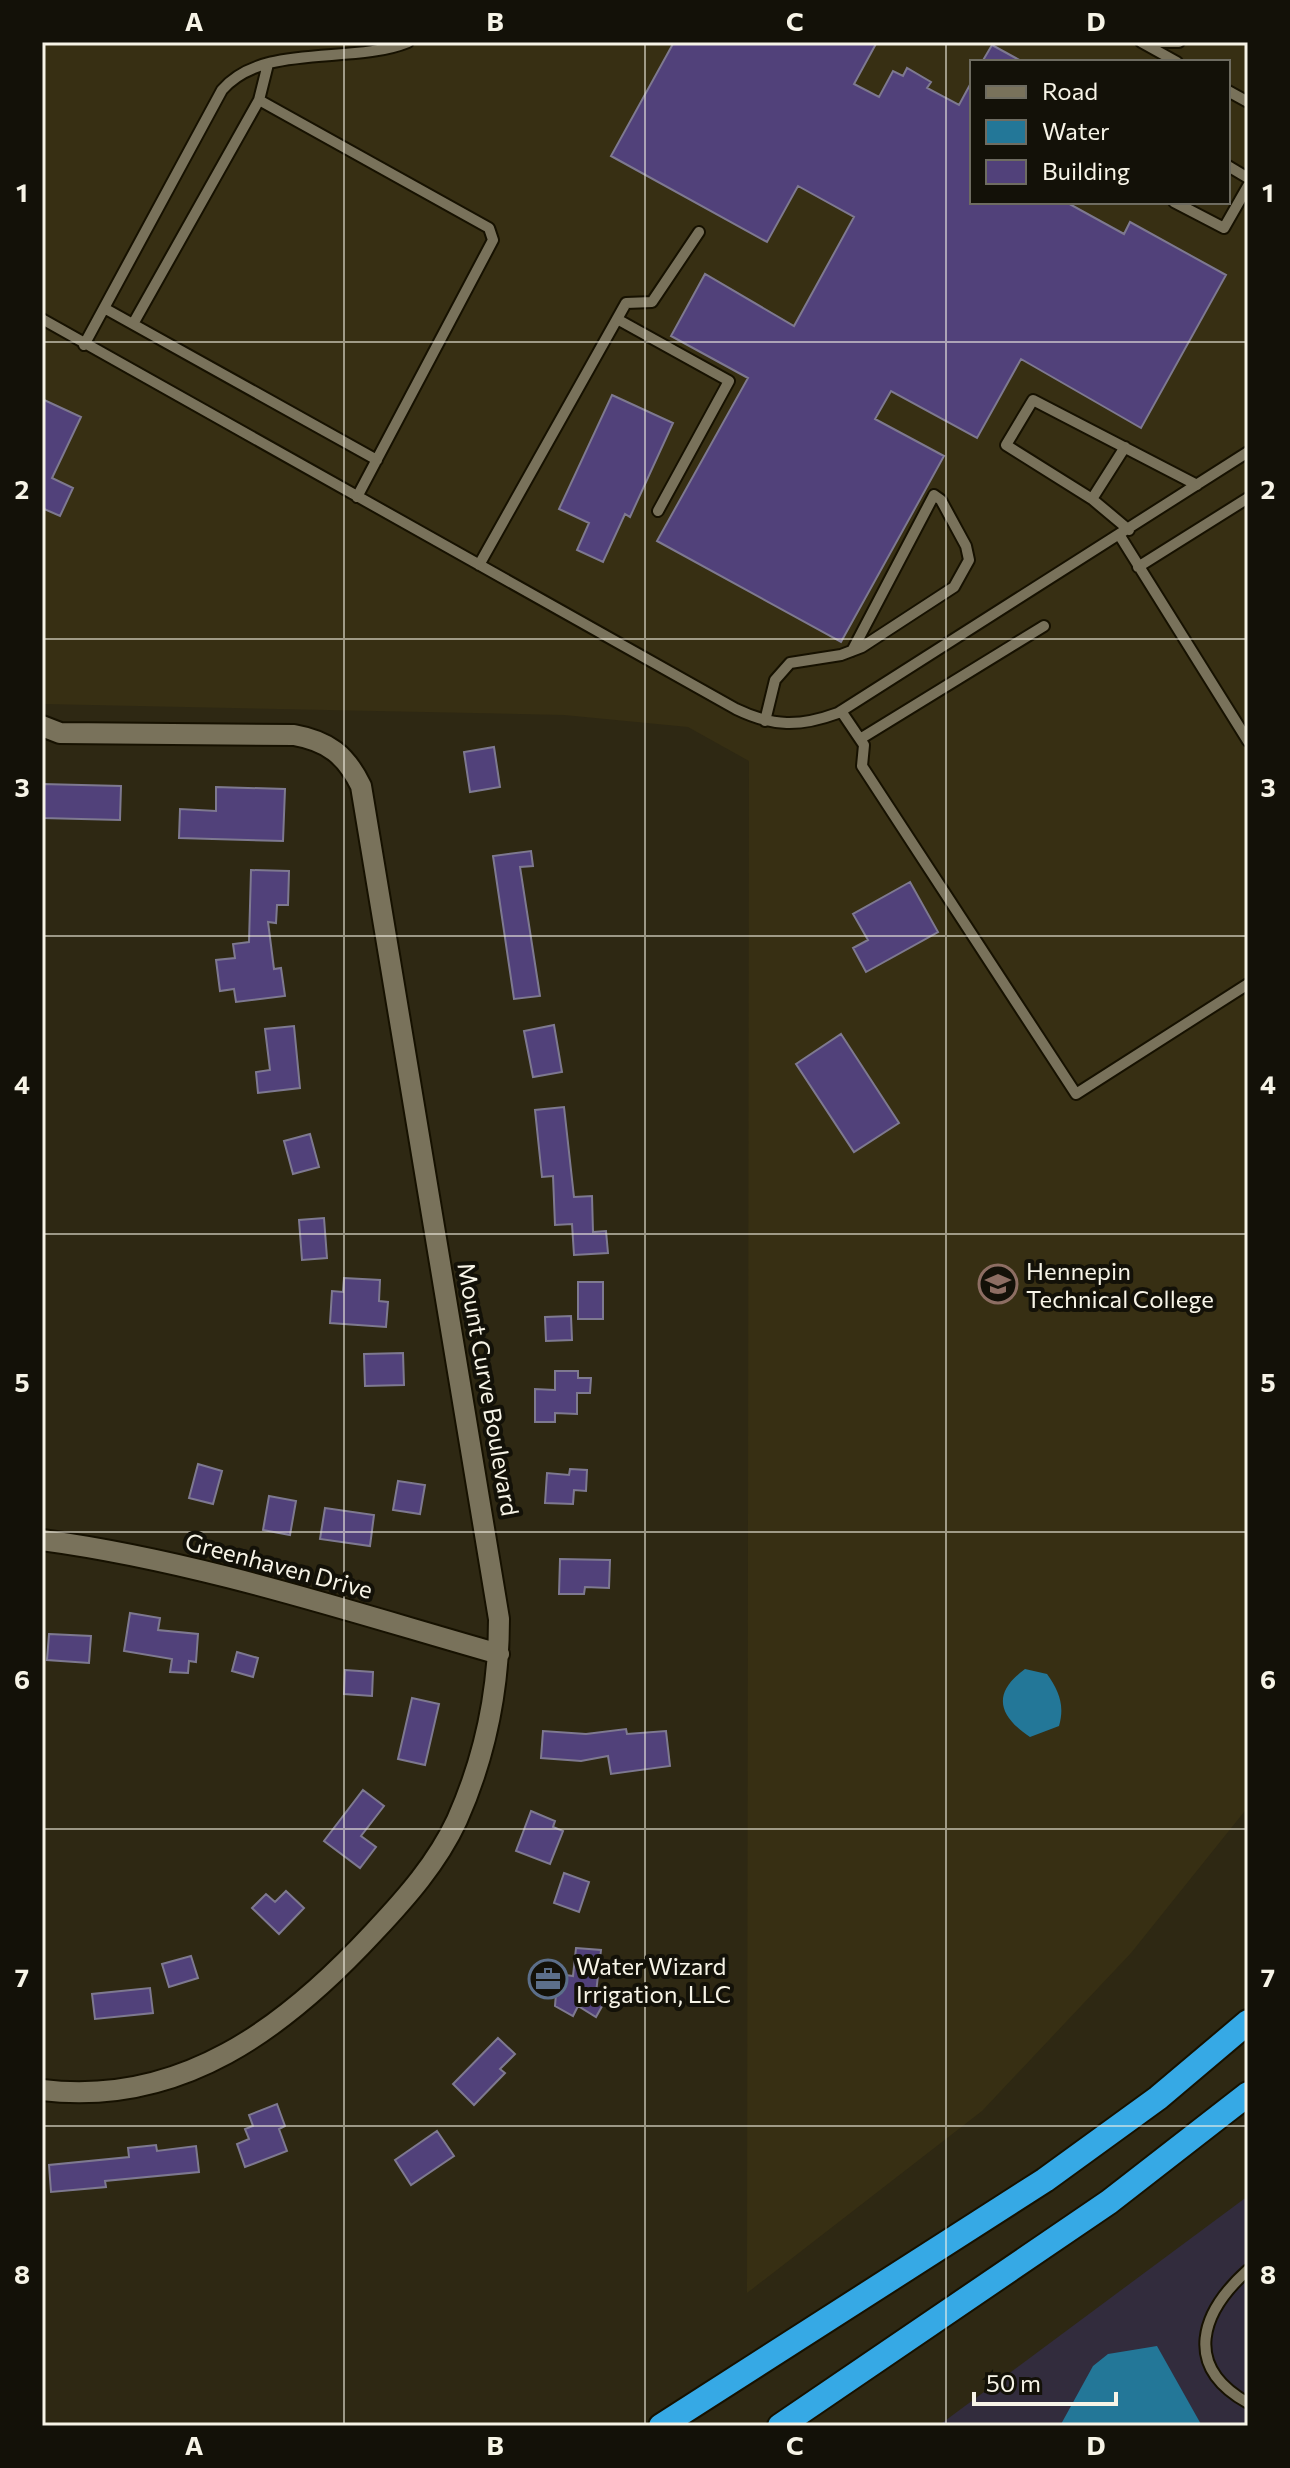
<svg xmlns="http://www.w3.org/2000/svg" width="1290" height="2468" font-family="Commissioner,sans-serif">
<style>
.industrial{fill:#322c3d}
.built{fill:#372f13;fill-rule:evenodd}
.water{fill:#237798}
.building{fill:#51417a;stroke:#7e7990;stroke-width:2}
.lines{fill:none;stroke-linecap:round;stroke-linejoin:round}
.service-casing{stroke:#161100;stroke-width:14}
.minor-casing{stroke:#161100;stroke-width:24}
.motorway-casing{stroke:#161100;stroke-width:28}
.service{stroke:#79725b;stroke-width:10}
.minor{stroke:#79725b;stroke-width:20}
.motorway{stroke:#36a9e5;stroke-width:24}
.grid{fill:none;stroke:#f7f4e7;stroke-width:2;stroke-opacity:0.55}
.labels{text-anchor:middle;dominant-baseline:central;stroke-width:8;stroke-linejoin:round;paint-order:stroke}
.poi-label{font-size:24px;fill:#f7f4e7;stroke:#131108;text-anchor:start}
.street-label{font-size:24px;fill:#f7f4e7;stroke:#131108}
.neatline{fill:none;stroke:#f7f4e7;stroke-width:3}
.grid-label{font-size:26px;text-anchor:middle;font-weight:bold;fill:#f7f4e7}
</style>
<rect width="100%" height="100%" fill="#2e2813"/>
<!-- industrial -->
<path class="industrial" d="M1248,2196V2426H938Z"/>
<!-- built -->
<path class="built" d="M42,42H1248V1807L1131,1953L982,2111L747,2293L749,761L688,727L564,715L44,704ZM972,62H1228V202H972Z"/>
<!-- water -->
<path class="water" d="M1025,1669L1047,1674C1059,1691 1065,1705 1059,1726L1030,1737C999,1716 991,1694 1025,1669Z
M1157,2346L1202,2426H1060L1093,2366L1108,2354Z"/>
<!-- building -->
<path class="building" d="M674,42H877L854,84L879,97L893,71L903,76L907,68L931,82L927,88L959,105L972,81V202H1066L1124,234L1130,222L1226,275L1141,428L1021,359L977,438L891,391L875,419L944,456L841,642L657,541L748,378L671,336L705,274L794,326L854,217L798,186L767,242L611,156Z
M992,45L1023,62H982Z
M612,395L673,423L630,517L625,514L603,562L577,550L589,523L559,509Z
M42,399L81,417L52,478L73,488L60,516L42,508Z
M494,747L500,787L470,792L464,752Z
M42,784L121,786L120,820L42,818Z
M216,787L285,789L283,841L179,838L180,809L216,811Z
M531,851L533,866L520,867L540,996L514,999L493,856Z
M251,870L289,871L288,905H277L276,923L268,922L274,969L281,968L285,996L236,1002L234,989L220,991L216,960L235,958L233,944L249,942Z
M910,882L938,932L866,972L853,948L868,940L853,914Z
M554,1025L562,1072L533,1077L524,1031Z
M294,1026L300,1088L258,1093L256,1072L270,1070L265,1029Z
M841,1034L899,1123L854,1152L796,1064Z
M564,1107L574,1197L592,1196L593,1232L606,1231L608,1253L574,1255L572,1224L555,1225L553,1176L542,1177L535,1110Z
M310,1134L319,1167L293,1174L284,1141Z
M324,1218L327,1258L302,1260L299,1220Z
M344,1278L380,1280L379,1301L388,1302L386,1327L330,1323L332,1291L343,1292Z
M578,1282H603V1319H578Z
M571,1316L572,1340L546,1341L545,1317Z
M403,1353L404,1385L365,1386L364,1354Z
M555,1371H578V1378H591L590,1393H577V1414L555,1413V1422H535V1389L555,1390Z
M198,1464L222,1471L213,1504L189,1498Z
M570,1469L587,1470L586,1491L574,1490L573,1504L545,1503L547,1473L569,1475Z
M398,1481L425,1485L420,1514L393,1510Z
M269,1496L296,1501L290,1535L263,1530Z
M325,1508L374,1515L370,1546L320,1539Z
M560,1559L610,1560L609,1588L585,1587L584,1594H559Z
M130,1613L160,1618L158,1630L198,1634L196,1662L189,1661L188,1673L170,1672L172,1659L124,1651Z
M49,1634L91,1636L89,1663L47,1660Z
M237,1652L258,1658L253,1677L232,1671Z
M345,1670L373,1672L372,1696L344,1694Z
M412,1698L439,1704L425,1765L398,1759Z
M626,1729L627,1734L666,1731L670,1766L611,1774L608,1756L581,1761L541,1758L543,1731L586,1734Z
M363,1790L384,1806L361,1836L376,1847L360,1868L324,1841Z
M531,1811L555,1821L553,1827L563,1831L550,1864L516,1851Z
M564,1873L589,1882L579,1912L554,1903Z
M286,1891L304,1908L279,1934L252,1908L266,1894L275,1902Z
M576,1948L601,1950L596,1993L606,1999L596,2017L578,2006L573,2016L555,2006L556,1993L566,1975L573,1976Z
M191,1956L198,1978L169,1987L162,1964Z
M150,1988L153,2013L95,2019L92,1994Z
M498,2038L515,2054L500,2069L505,2073L474,2105L453,2084Z
M277,2104L285,2126L279,2129L287,2151L245,2167L237,2144L249,2139L245,2129L253,2126L249,2115Z
M437,2131L454,2156L411,2185L395,2160Z
M156,2145L157,2151L196,2146L199,2172L105,2181L106,2187L51,2192L49,2165L129,2157L128,2148Z"/>
<g class="lines">
<defs>
<path id="service" d="M1141,42L1177,62
M1149,42H1179
M1228,91L1248,102
M259,100L489,228L493,240L357,497
M1228,166L1248,178
M1174,202L1224,228L1248,186
M104,308L377,460
M42,319L736,709C773,727 800,727 838,713L1248,452
M617,319L729,381L658,511
M133,324L259,100L268,64
M84,345L222,90C263,42 352,65 408,42
M1092,499L1125,447
M1129,530L1092,499L1006,445L1033,400L1197,485
M1120,536L1248,741
M479,565L626,303L652,302L699,232
M1138,567L1248,498
M841,711L864,745L862,766L1076,1094L1248,984
M765,721L775,680L790,663L841,655L862,647L954,587L969,560L966,546L941,500L934,495L852,651
M860,739L1044,626
M1248,2270C1201,2312 1182,2366 1248,2403"/>
<path id="minor" d="M42,726L60,733L294,735C328,741 346,755 361,786L499,1619C499,1690 486,1755 457,1820C437,1863 406,1898 374,1932C285,2028 181,2107 42,2090
M42,1540C198,1561 348,1611 499,1654"/>
<path id="motorway" d="M661,2426L1045,2180L1158,2098L1248,2022
M780,2426L1109,2202L1248,2094"/>
</defs>
<!-- service casing -->
<use href="#service" class="service-casing"/>
<!-- minor casing -->
<use href="#minor" class="minor-casing"/>
<!-- motorway casing -->
<use href="#motorway" class="motorway-casing"/>
<!-- service -->
<use href="#service" class="service"/>
<!-- minor -->
<use href="#minor" class="minor"/>
<!-- motorway -->
<use href="#motorway" class="motorway"/>
</g>
<!-- grid -->
<path class="grid" d="M344,42V2426M645,42V2426M946,42V2426M42,342H1248M42,639H1248M42,936H1248M42,1234H1248M42,1532H1248M42,1829H1248M42,2126H1248"/>
<!-- icons -->
<defs>
<symbol id="university-ring" viewBox="-11 -11 22 22"><circle r="9.5" fill="#131108" stroke="#8d6e63" stroke-width="1.5"/><path d="M0-5L7-2L0 1L-7-2ZM-4 1L0 2.5L4 1V4Q0 6-4 4Z" fill="#8d6e63"/></symbol>
<symbol id="office-ring" viewBox="-11 -11 22 22"><circle r="9.5" fill="#131108" stroke="#5c6f8a" stroke-width="1.5"/><path d="M-6-3h4V-5.5h4V-3h4V5H-6ZM-1-4.5V-3h2v-1.5ZM-6 0V1H6V0Z" fill="#5c6f8a"/></symbol>
</defs>
<g fill-rule="evenodd">
<use href="#university-ring" x="976" y="1262" width="44" height="44"/>
<use href="#office-ring" x="526" y="1957" width="44" height="44"/>
</g>
<g class="labels">
<!-- poi labels -->
<g class="poi-label">
<text x="1026" y="1270">Hennepin<tspan x="1026" dy="28">Technical College</tspan></text>
<text x="576" y="1965">Water Wizard<tspan x="576" dy="28">Irrigation, LLC</tspan></text>
</g>
<!-- street labels -->
<g class="street-label">
<text transform="translate(489 1389) rotate(80)">Mount Curve Boulevard</text>
<text transform="translate(279 1565) rotate(15)">Greenhaven Drive</text>
</g>
</g>
<!-- border -->
<rect width="1290" height="2468" fill="none" stroke="#131108" stroke-width="88"/>
<!-- legend -->
<rect x="970" y="60" width="260" height="144" fill="#131108" stroke="#6e6c61" stroke-width="2"/>
<rect x="986" y="86" width="40" height="12" fill="#79725b" stroke="#6e6c61" stroke-width="2"/>
<text x="1042" y="100" font-size="24" fill="#f7f4e7">Road</text>
<rect x="986" y="120" width="40" height="24" fill="#237798" stroke="#6e6c61" stroke-width="2"/>
<text x="1042" y="140" font-size="24" fill="#f7f4e7">Water</text>
<rect x="986" y="160" width="40" height="24" fill="#51417a" stroke="#6e6c61" stroke-width="2"/>
<text x="1042" y="180" font-size="24" fill="#f7f4e7">Building</text>
<!-- scale -->
<path d="M974 2392v12h142v-12" fill="none" stroke="#f7f4e7" stroke-width="4"/>
<text x="986" y="2392" font-size="24" fill="#f7f4e7" stroke="#131108" stroke-width="6" paint-order="stroke">50 m</text>
<rect x="44" y="44" width="1202" height="2380" class="neatline"/>
<g class="grid-label">
<text x="194" y="31">A</text>
<text x="495" y="31">B</text>
<text x="795" y="31">C</text>
<text x="1096" y="31">D</text>
<text x="22" y="202">1</text>
<text x="1268" y="202">1</text>
<text x="22" y="499">2</text>
<text x="1268" y="499">2</text>
<text x="22" y="797">3</text>
<text x="1268" y="797">3</text>
<text x="22" y="1094">4</text>
<text x="1268" y="1094">4</text>
<text x="22" y="1392">5</text>
<text x="1268" y="1392">5</text>
<text x="22" y="1689">6</text>
<text x="1268" y="1689">6</text>
<text x="22" y="1987">7</text>
<text x="1268" y="1987">7</text>
<text x="22" y="2284">8</text>
<text x="1268" y="2284">8</text>
<text x="194" y="2455">A</text>
<text x="495" y="2455">B</text>
<text x="795" y="2455">C</text>
<text x="1096" y="2455">D</text>
</g>
</svg>
